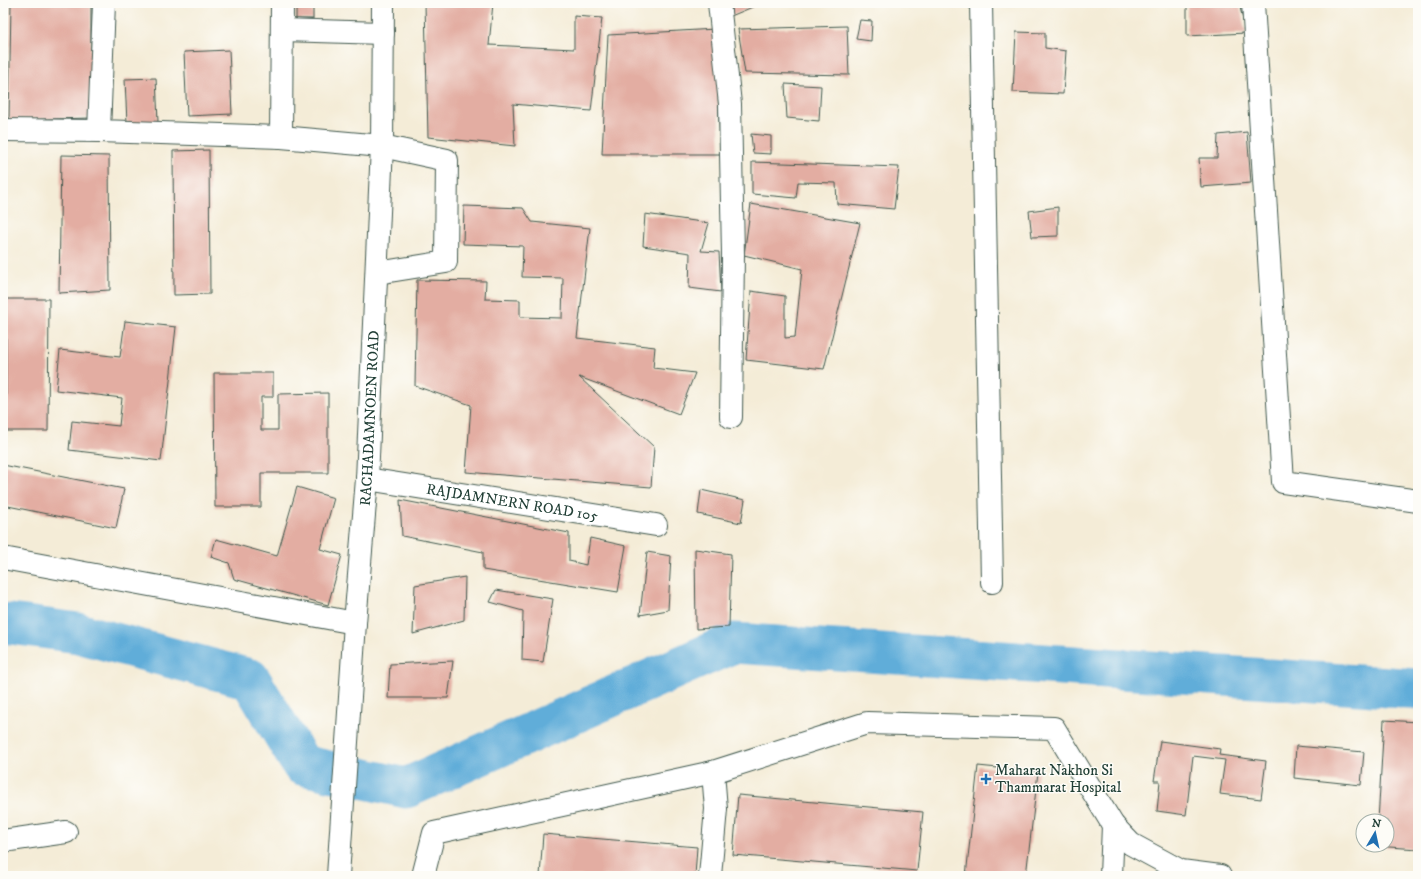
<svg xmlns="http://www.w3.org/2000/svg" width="1421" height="879" font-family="'IM FELL DW Pica',serif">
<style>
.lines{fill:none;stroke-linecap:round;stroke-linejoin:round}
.river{stroke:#60add9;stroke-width:41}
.building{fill:#e3ada2}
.minor-casing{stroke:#3f574c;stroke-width:24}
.major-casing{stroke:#3f574c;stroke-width:24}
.minor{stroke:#fff;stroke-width:22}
.major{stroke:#fff;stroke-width:22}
.poi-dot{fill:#1f6fb2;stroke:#fdfcf7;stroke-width:1.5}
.labels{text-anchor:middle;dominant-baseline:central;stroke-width:3;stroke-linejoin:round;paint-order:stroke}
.street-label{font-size:15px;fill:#1f3d34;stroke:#fdfcf7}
.poi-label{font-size:15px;fill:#1f3d34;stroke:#fdfcf7;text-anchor:start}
</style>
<rect width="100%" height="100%" fill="#fdfcf7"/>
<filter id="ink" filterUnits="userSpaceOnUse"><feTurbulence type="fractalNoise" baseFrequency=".025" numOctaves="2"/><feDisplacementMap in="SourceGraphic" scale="8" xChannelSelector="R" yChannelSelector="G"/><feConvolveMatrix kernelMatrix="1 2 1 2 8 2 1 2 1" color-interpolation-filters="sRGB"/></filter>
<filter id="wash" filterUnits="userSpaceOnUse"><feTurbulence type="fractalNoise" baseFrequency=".012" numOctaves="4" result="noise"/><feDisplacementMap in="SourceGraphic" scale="16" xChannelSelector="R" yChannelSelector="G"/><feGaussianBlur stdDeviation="0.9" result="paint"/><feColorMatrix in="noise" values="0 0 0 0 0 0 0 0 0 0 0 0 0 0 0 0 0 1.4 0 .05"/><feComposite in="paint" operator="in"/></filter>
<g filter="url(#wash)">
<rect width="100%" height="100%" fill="#f4ecd7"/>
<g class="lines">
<!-- river -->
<path class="river" d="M3,623L78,633L250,679L302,765L406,788L733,643L1418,689"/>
</g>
<g id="blocks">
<!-- building -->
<path class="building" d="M11,3H91V118L9,120Z
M140,3H165V5L140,4Z
M296,3H313V19H296Z
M425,3H493L489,45L574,49V16L602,18L591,111L513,104L515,146L428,137Z
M668,3H680V4L669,5Z
M731,3H756L755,6L731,16Z
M1187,3H1239L1246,33L1187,36Z
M860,20L872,21L871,41L856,39Z
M847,26L849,75L745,73L738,29Z
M716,29L720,154H602L608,35Z
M1016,32L1045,33V48L1066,51L1063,94L1013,92Z
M229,50L232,114L187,116L184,52Z
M156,78L158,122L127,123L125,79Z
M785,84L821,86L819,121L787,118Z
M1247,132L1251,183L1201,187L1199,158H1217L1218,135Z
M751,134L771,136V154L753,153Z
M209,150L210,294L174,295L173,151Z
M61,155L109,156L110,290L59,293Z
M752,162L899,167L894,209L837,204L836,183L798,182L796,198L752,194Z
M751,204L860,223L824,369L746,360L751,291L785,296V338L795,337L802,269L744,255Z
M464,206L523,208L532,222L590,228L577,338L655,347L653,368L695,373L679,414L579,377L654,447L651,487L466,472L471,405L415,386L417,280L486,281L485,299L520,300V317L562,318L563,278L522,277L523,246L463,244Z
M1058,207V236L1032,237L1029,211Z
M645,214L709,223L701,251L719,252L721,292L689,288L690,253L643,246Z
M6,299H49L48,431H6Z
M125,321L176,327L161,461L69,450L72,421L119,426L122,398L56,390L60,350L120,357Z
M214,373H273V397H261V430H278V394L328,393V473H261V507H215Z
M3,465L124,489L116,528L3,505Z
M297,487L334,498L320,549L342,555L328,605L234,579L229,563L211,557L216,539L277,556Z
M701,490L745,500L741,523L698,514Z
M400,500L569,533V561L586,565L590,538L626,546L618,592L483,570V552L402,536Z
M695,549L731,554L729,627L696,629Z
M647,552L671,556L668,610L640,615Z
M465,577L464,620L413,634L415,585Z
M496,590L553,599L543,662L522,660L523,611L490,602Z
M453,661L448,698H388L390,664Z
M1384,720L1418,722V849L1375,846V845H1387V821H1378Z
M1160,741L1220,749L1219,755L1266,761L1261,799L1220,794L1225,760L1193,756L1186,815L1157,811L1160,781H1154Z
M1296,746L1364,752L1361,785L1294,778Z
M978,766L1038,772L1026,876H966Z
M738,795L923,812L917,871L733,855Z
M543,834L697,847L695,876H540Z"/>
</g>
</g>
<g filter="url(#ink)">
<use href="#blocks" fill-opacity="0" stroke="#3f574c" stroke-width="1"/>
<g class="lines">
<defs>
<g id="minor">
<path d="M104,3L99,131L281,137L382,146L447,160L446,262L377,273"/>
<path d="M719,3L730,104L733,254L731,417"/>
<path d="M981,3L992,582"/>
<path d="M1253,3L1283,482L1418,501"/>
<path d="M282,30L383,33"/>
<path d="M3,130L99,131"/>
<path d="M281,137L282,3"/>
<path id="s1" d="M367,479L656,525"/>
<path d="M3,558L355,623"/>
<path d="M3,841L66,832"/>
<path d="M423,876L434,833L713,772L867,723L1054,728L1113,825L1131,844L1181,871L1220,876"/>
<path d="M710,876L716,809L713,772"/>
<path d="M1111,876L1113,825"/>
</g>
<g id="major">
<path id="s2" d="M338,876L355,623L367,479L382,146L383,3"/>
</g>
</defs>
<!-- minor casing -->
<use href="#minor" class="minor-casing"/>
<!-- major casing -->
<use href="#major" class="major-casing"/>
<!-- minor -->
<use href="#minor" class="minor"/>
<!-- major -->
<use href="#major" class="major"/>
</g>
</g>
<!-- markers -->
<path class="poi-dot" d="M984 773h4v4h4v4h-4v4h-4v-4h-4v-4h4z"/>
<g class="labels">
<!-- street labels -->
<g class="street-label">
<text stroke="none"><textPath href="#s2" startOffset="459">RACHADAMNOEN ROAD</textPath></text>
<text stroke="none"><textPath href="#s1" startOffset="147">RAJDAMNERN ROAD 105</textPath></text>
</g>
<!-- poi labels -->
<g class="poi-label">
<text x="995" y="770">Maharat Nakhon Si<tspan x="995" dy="17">Thammarat Hospital</tspan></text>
</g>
</g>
<!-- margin -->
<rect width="1421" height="879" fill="none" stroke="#fdfcf7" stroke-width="16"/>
<!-- north arrow -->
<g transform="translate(1375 833) rotate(9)"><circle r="19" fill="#fdfcf7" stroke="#a4b0a9"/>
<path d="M0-3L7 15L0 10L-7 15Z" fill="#1f6fb2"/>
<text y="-6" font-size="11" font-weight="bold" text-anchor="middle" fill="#1f3d34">N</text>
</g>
</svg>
